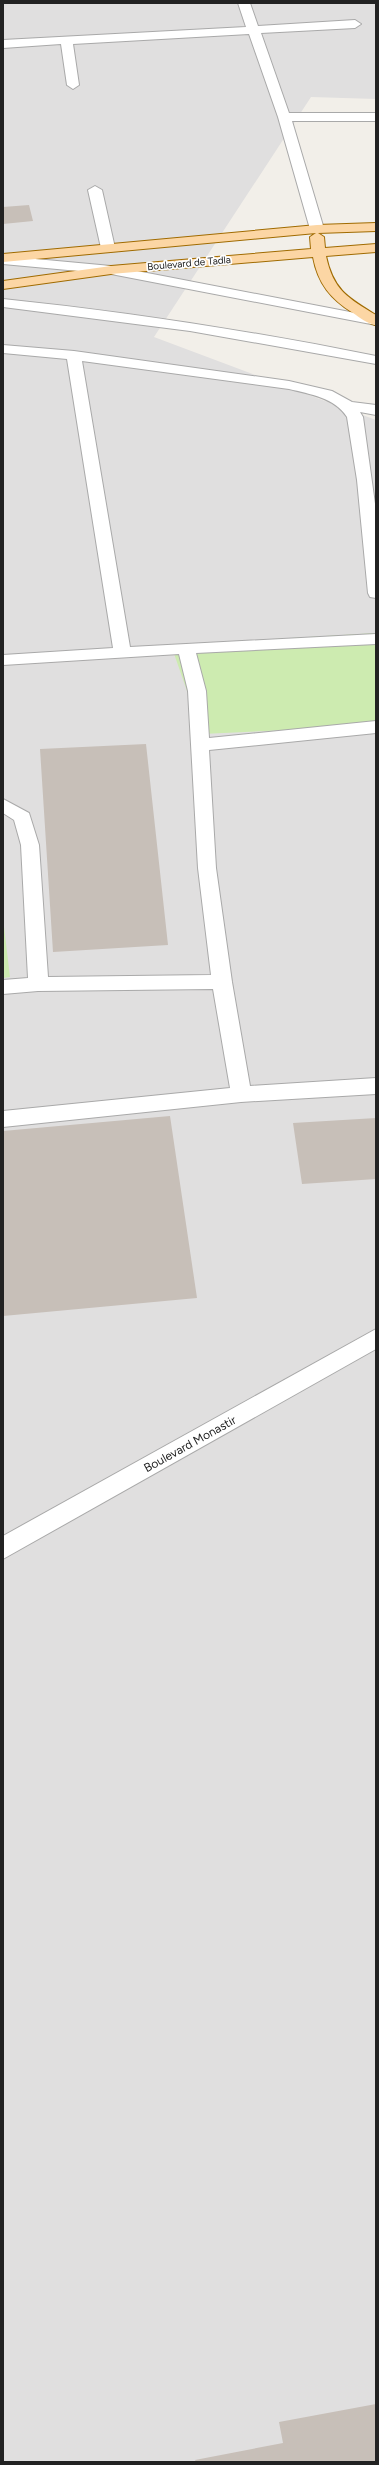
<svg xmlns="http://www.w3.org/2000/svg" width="379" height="2465" font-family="Figtree,sans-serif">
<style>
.residential{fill:#e0dfdf}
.grass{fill:#cdebb0}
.building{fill:#c7bfb8}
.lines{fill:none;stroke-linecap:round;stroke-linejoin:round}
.minor-casing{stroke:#a9a9a9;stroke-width:2}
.major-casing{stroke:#a06b00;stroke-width:2}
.minor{fill:#fff;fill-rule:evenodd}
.major{fill:#fcd6a4;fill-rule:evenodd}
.labels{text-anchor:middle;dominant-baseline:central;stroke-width:3.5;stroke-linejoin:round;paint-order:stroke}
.far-street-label{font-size:10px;fill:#222;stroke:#fff}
.street-label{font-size:12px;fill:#222;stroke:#fff}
</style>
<rect width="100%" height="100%" fill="#f2efe9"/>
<!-- residential -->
<path class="residential" d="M3,3H376V99L311,97L154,337L376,420V2462H3Z"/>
<!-- grass -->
<path class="grass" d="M376,633V726L202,734L171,645Z
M3,918L10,977L3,978Z"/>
<!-- building -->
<path class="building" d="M29,205L33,221L3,224V207Z
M146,744L168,945L53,952L40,749Z
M170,1116L197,1298L3,1316V1131Z
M376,1118V1179L302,1184L293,1123Z
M376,2404V2462H196L195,2460L283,2443L279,2422Z"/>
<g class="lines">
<defs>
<path id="minor" d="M238,3H250L258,26L355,20L361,24L355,28L261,33L289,113H376V121H292L324,229L322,232H312L310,229L278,117L249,34L73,44L79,85L73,89L67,85L61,44L3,48V40L246,27Z
M95,186L102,190L115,248L108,252L101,248L88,190Z
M3,256L111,266L376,317V325L111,274L3,264Z
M3,299C128,312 252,331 376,356V364L190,331L3,307Z
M3,345L74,351L289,381L332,391L352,402L376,405V415L360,412L363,417L376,511V598L370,597L368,593L357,480L347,417C335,398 310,394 289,389L82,361L130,647L376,634V644L196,653L206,691L209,738L376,721V733L209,750L216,868L232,982L250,1086L376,1078V1094L241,1102L3,1127V1111L230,1088L213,989L38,991L3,994V980L28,978L21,845L14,820L3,813V799L29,813L39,845L48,977L211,975L198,868L188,691L179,654L3,665V655L113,648L67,359L3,353Z
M376,1329V1349L3,1559V1536Z"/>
<path id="major" d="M376,223V231L318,233L324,237L325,248L376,244V252L326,256C333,290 348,298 376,315L375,325C367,323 360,318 353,313C331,299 318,284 313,257L111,274L3,289V281L111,266L311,249L310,237L316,233L3,262V254L317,225Z"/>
</defs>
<!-- minor casing -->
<use href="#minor" class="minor-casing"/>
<!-- major casing -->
<use href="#major" class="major-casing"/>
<!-- minor -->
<use href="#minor" class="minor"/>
<!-- major -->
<use href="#major" class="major"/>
</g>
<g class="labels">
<!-- far-street labels -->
<g class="far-street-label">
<text transform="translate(189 263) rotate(-5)">Boulevard de Tadla</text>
</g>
<!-- street labels -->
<g class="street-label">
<text transform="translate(190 1444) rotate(-29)">Boulevard Monastir</text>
</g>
</g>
<!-- border -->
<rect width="379" height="2465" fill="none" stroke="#222222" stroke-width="8"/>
</svg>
